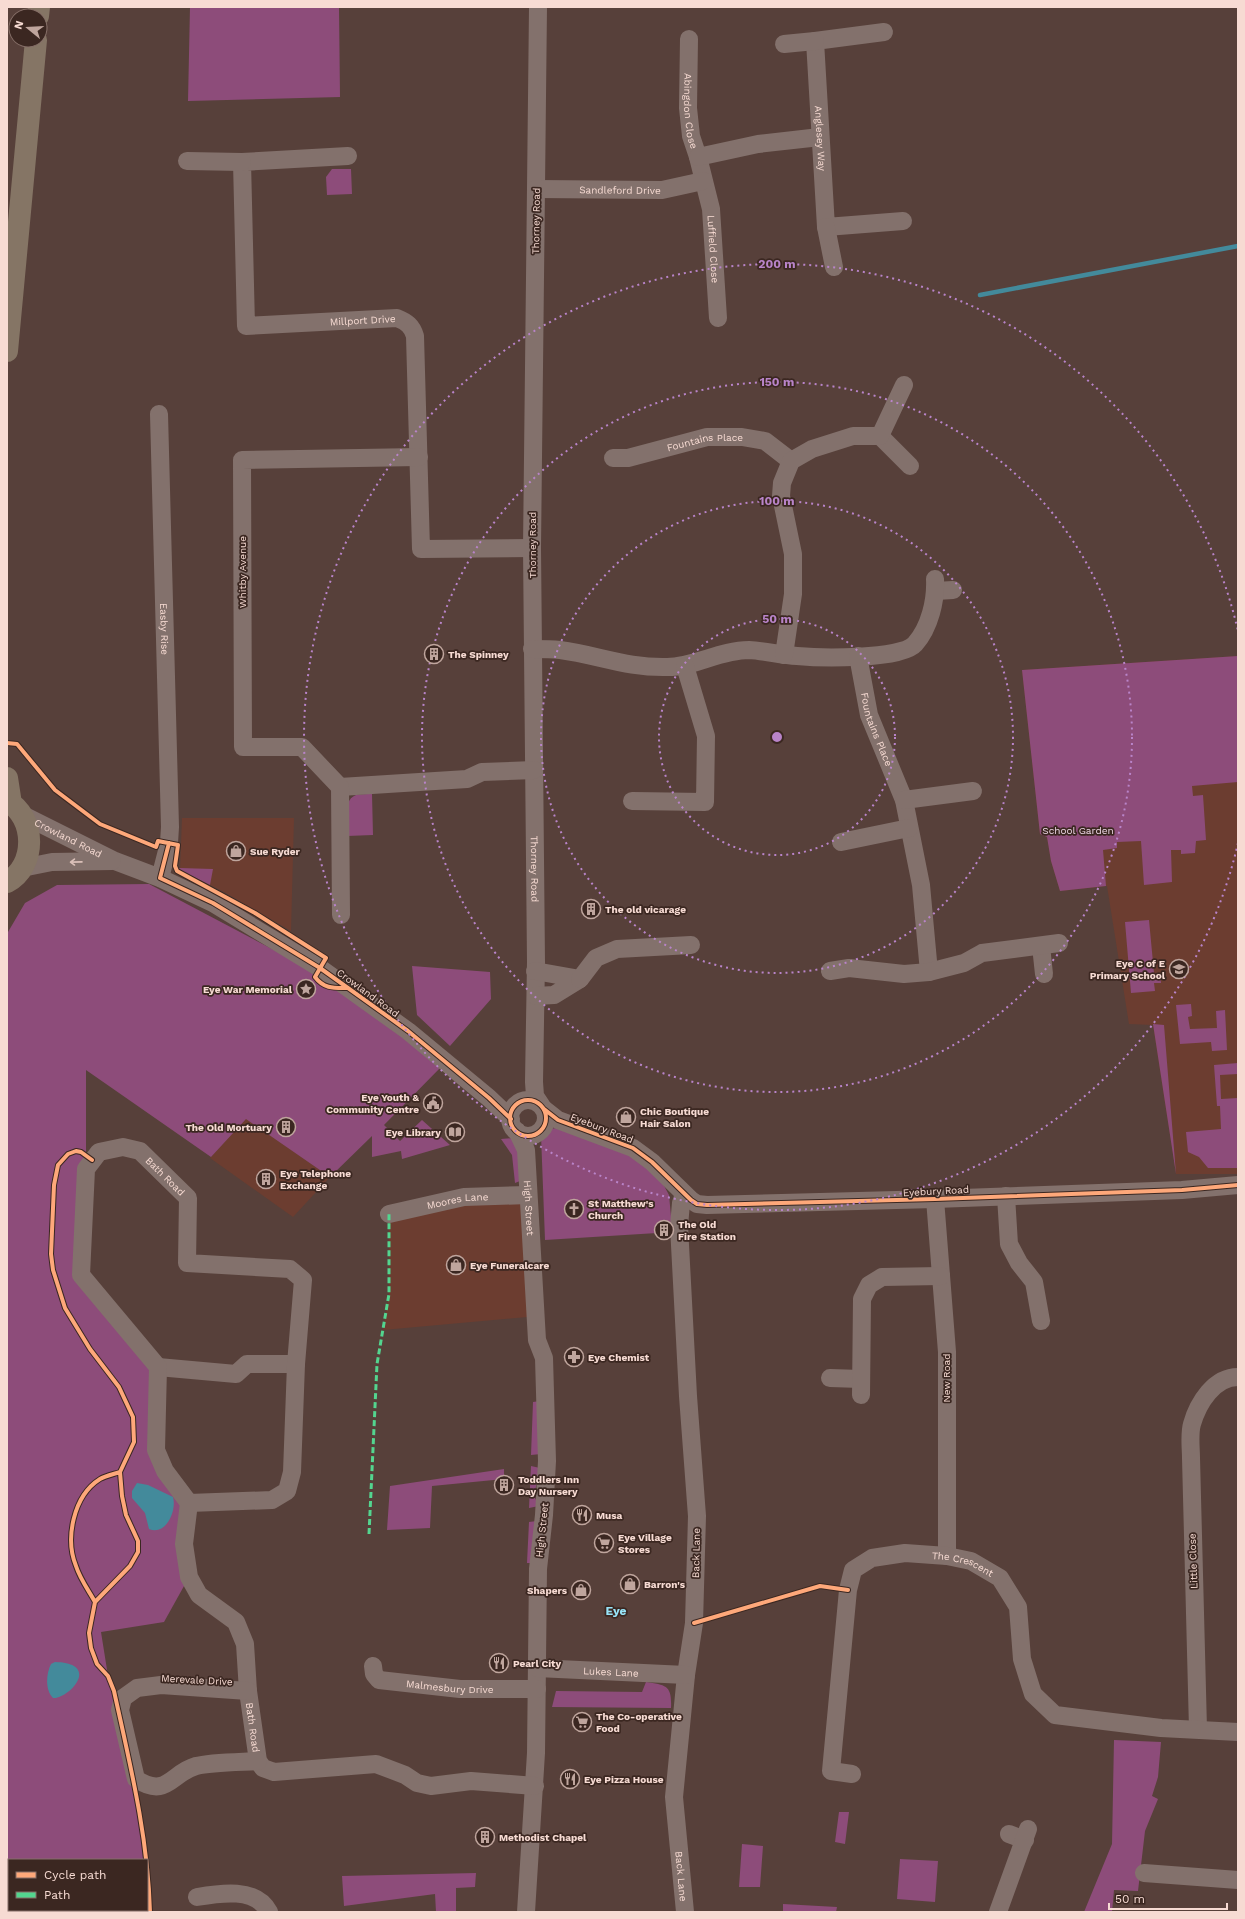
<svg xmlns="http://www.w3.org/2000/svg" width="1245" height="1919" font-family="'Work Sans',sans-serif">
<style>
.built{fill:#6c3d30}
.green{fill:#8d4c7a;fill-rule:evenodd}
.water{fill:#438a9b}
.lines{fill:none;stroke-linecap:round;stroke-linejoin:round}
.stream{stroke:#438a9b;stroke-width:4.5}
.minor{stroke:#83716c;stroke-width:18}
.highway{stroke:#857565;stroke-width:22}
.quiet{stroke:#53d58f;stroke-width:3;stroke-dasharray:6 3;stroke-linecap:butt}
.cycleway-casing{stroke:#3b2721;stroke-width:6}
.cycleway{stroke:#fea87a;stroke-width:4}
.oneway{stroke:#dac0b9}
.ring{fill:none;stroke:#b984c9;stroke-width:2;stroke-dasharray:2 4}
.labels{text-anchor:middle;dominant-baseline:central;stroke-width:3.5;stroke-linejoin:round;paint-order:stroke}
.street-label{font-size:10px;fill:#f7dbd3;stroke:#3b2721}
.poi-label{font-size:10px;font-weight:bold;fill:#f7dbd3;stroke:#3b2721;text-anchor:start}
.park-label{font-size:10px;fill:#f1daea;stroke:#3b2721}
.quarter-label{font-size:12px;font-weight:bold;fill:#97e3f7;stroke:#3b2721}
.centre{fill:#b984c9;stroke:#3b2721;stroke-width:2}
.ring-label{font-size:12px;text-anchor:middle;font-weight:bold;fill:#b984c9;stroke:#3b2721;stroke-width:3.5;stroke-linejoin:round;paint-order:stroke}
</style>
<rect width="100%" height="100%" fill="#57403a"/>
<!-- built -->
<path class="built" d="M1238,656V1174H1176L1153,1025L1129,1024L1107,886L1060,891L1051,861L1047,837L1040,834L1022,670Z
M182,818H294L291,931L224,892L180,870Z
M246,1118L330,1177L293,1217L210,1158Z
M528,1195L527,1317L383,1330L389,1294V1214Z"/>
<!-- green -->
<path class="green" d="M190,7H339L340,97L188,101Z
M332,169H351L352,194L327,195L326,177Z
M1238,656V782L1192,786L1193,796L1203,795L1206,840L1196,841L1195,853L1181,854V850H1171L1172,882L1144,885L1141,841L1117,842V848L1103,850L1106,886L1060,891L1051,861L1047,837L1040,834L1022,670Z
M372,794L373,835L347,836C347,825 342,800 356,795C361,794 367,794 372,794Z
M179,868L213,869L210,885L180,870Z
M149,884L289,958L363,1007L441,1067L384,1125L400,1141L422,1120L450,1145L402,1159L401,1151L372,1157V1136L330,1177L246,1119L211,1157L86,1070V1169L81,1275L158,1367L165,1471L189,1503V1577L164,1622L101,1632L108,1676L114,1691L145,1838L150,1912H7L8,932L25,903L57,885ZM9,1860H147V1910H9Z
M1149,920L1154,973H1160L1161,983H1154L1155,991L1131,993L1125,922Z
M412,966L490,972L491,999L450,1046L417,1015Z
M1191,1004L1192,1016L1188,1017L1190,1029L1217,1028L1216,1011L1225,1010L1227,1050L1212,1051L1211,1042L1180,1044L1176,1005Z
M1153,1024L1164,1025L1176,1174Z
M1238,1063V1074L1220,1075L1221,1099L1238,1098V1168H1208L1199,1157L1188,1152L1186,1132L1221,1129L1220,1106H1217L1214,1065Z
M557,1128L631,1153L662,1182L669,1195L672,1227L657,1228V1233L545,1240L541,1135L548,1129Z
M514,1138L519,1147L520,1181L515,1183L512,1155L501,1139Z
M540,1401L541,1454L531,1455L533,1402Z
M531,1466L540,1468L534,1496L539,1506L529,1508Z
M504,1469V1479L432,1486L430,1528L387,1530L390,1486Z
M537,1521L531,1563H527L529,1522Z
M646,1682C667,1685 672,1686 671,1708L552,1707L556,1691L642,1692Z
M1114,1740L1161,1742L1158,1777L1152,1796L1158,1799L1145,1831L1138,1891L1114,1890L1112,1912H1084L1112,1844Z
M839,1812H849L845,1844L835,1842Z
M742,1844L763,1846L760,1887H739Z
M900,1859L938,1861L935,1902L897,1899Z
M476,1873L475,1887L456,1888V1912H436L435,1894L344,1906L342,1876Z
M783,1904L837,1907L836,1912H783Z"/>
<!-- water -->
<path class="water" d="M137,1483L148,1485L173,1497C177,1511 166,1536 149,1529L145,1513L132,1498V1491Z
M55,1662C102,1663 69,1699 53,1698C45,1690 46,1674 51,1664Z"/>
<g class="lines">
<!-- stream -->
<path class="stream" d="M980,295L1238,246"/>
<!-- minor -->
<g class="minor">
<path id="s1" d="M538,7L532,548L536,962L534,1082L535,1096L541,1105"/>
<path id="s2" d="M884,32L815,41L826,227L903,221"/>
<path id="s3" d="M689,39L688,108L691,136L698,157L711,209L718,318"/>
<path d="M784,44L815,41"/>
<path id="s4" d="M348,156L242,162L246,326L397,318C407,322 412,326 415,336L421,549L532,548"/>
<path d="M698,157L758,144L820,137"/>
<path d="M187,161L242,162"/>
<path id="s5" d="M536,189L662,190L703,181"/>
<path d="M826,227L834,267"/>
<path id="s6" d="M159,414L170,827L169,843L160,878"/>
<path d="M880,436L910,466"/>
<path id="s7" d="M613,458H628L707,437H742L765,441L791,461"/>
<path d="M936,591L953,590"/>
<path d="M532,649C541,649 551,649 560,650C598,655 627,668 667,667C695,667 720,650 749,650C765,651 781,655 797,656C819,658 901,660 915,644C930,627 936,600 935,579"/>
<path d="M784,655L793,594V554L781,496L782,483L791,461L812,449L853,436H880L904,385"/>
<path id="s8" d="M858,656L869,715L904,800L921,885L929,972"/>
<path d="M340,787L467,779L482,772L534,770"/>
<path d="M904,800L973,791"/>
<path d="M632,801L705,802L706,736L685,666"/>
<path id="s9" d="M21,814L115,861L160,878L213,903L320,968L408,1031L489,1098L511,1119"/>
<path d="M841,842L909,828"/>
<path d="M22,868L52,862L112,861"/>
<path d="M341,915L340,787L302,747H243L242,460L419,457"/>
<path d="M1041,946L1044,974"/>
<path d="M535,971L580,979L554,995L536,996"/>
<path d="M830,971L849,968L904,974L929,972L964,963L982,953L1059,943"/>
<path d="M580,979L596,958L617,949L691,945"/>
<circle cx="528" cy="1118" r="18"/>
<path d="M544,1109L558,1120L633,1148L652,1162L691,1200L697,1204L707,1205L935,1199L1182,1190L1238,1185"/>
<path id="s10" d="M517,1131L526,1150L537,1340L544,1358L547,1461L544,1515L538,1569L536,1753L526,1912"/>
<path id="s11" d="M684,1194L681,1203L679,1226L688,1396L697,1516L694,1623L686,1675L674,1797L685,1912"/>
<path d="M1006,1196L1009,1244L1019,1263L1034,1282L1041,1321"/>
<path d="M935,1199L947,1352V1556"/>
<path id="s12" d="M389,1214L464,1197L528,1195"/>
<path d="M158,1367L236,1374L247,1364H296"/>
<path d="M830,1378L861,1379"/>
<path d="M861,1395L862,1299L869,1285L882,1277L941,1276"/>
<path id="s13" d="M189,1503L165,1471L156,1450L158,1367L81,1275L86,1169L99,1152L123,1147L140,1151L188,1198L187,1263L290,1269L303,1280L296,1364L292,1472L287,1491L272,1500L189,1503L184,1544L189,1577L199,1595L236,1622L245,1644L248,1691L258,1761L263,1768L274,1772L376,1764L405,1775L417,1783L431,1786L471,1781L535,1786"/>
<path id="s14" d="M373,1666L374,1674L379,1680L460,1689H537"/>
<path id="s15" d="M537,1668L686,1675"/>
<path d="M248,1691L161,1685L137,1688L123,1698L120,1710L136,1779C167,1799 171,1773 196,1766C211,1762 242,1762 258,1761"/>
<path d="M1198,1729L1191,1458C1191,1448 1189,1434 1192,1424C1198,1403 1214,1377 1238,1377"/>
<path id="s16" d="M852,1774L831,1771L848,1590L853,1570L872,1558L905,1553L947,1556L971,1561L1000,1578L1018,1607L1022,1659L1033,1694L1055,1715L1161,1728L1238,1732"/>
<path d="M1009,1834L1025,1840"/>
<path d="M1144,1873L1238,1880"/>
<path d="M197,1897C220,1893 256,1887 269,1912"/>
<path d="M998,1912L1028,1829"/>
</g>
<!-- highway -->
<path class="highway" d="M38,16L39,7
M7,351L36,40
M7,778L11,804
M7,801C36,817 37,866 7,882"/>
<!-- quiet -->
<path class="quiet" d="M369,1534L377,1364L389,1294V1214"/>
<defs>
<path id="cycleway" d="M7,743L17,744L55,790L100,824L156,847L158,841L178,845L175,866L177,871L255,913L326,958L315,977C324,989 334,988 347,988
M169,843L160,878L213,903L320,968L408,1031L489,1098L511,1119
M510 1118a18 18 0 1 1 36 0a18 18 0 1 1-36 0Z
M544,1109L558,1120L633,1148L652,1162L691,1200L697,1204L707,1205L935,1199L1182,1190L1238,1185
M92,1160L81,1152L76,1151L68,1154L58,1165L54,1185L51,1254L53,1270L65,1308L90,1349L119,1387L133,1417L134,1442L120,1472L122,1496L126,1515L138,1541V1552L130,1566L95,1602L89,1633L91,1648L97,1664L108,1676L114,1691C130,1764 148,1837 150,1912
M95,1602C89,1591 80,1579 76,1566C65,1539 73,1496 100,1479C105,1476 114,1474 120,1472
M694,1623L820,1586L848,1590"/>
</defs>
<!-- cycleway casing -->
<use href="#cycleway" class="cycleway-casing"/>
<!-- cycleway -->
<use href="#cycleway" class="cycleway"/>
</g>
<!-- one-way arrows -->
<defs><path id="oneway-shaft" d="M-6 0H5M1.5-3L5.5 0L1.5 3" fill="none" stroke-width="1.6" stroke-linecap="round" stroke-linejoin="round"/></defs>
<use class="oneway" href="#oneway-shaft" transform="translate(76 862) rotate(179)"/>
<!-- distance rings -->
<g class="ring">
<circle cx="777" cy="737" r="118"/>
<circle cx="777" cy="737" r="236"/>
<circle cx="777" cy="737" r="355"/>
<path d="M1238 843A473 473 0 1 1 1238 631"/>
</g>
<!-- icons -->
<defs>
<symbol id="building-ring" viewBox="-11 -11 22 22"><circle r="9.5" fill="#3b2721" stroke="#bfa59d" stroke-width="1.5"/><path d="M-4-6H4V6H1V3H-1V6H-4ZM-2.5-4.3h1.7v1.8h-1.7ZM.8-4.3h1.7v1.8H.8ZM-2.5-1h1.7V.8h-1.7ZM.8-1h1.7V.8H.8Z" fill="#bfa59d"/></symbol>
<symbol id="shop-ring" viewBox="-11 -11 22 22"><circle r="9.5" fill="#3b2721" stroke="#bfa59d" stroke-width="1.5"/><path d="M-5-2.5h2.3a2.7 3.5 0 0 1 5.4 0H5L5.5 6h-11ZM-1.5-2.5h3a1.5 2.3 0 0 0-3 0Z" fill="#bfa59d"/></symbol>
<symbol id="school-ring" viewBox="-11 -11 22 22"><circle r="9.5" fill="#3b2721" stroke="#bfa59d" stroke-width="1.5"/><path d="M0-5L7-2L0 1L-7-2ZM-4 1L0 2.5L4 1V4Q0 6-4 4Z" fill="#bfa59d"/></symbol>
<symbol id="sight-ring" viewBox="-11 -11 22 22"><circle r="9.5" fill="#3b2721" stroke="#bfa59d" stroke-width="1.5"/><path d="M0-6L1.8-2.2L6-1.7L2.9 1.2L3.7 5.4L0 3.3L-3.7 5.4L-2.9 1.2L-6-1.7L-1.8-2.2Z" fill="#bfa59d"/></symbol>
<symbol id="civic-ring" viewBox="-11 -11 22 22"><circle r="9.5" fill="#3b2721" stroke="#bfa59d" stroke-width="1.5"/><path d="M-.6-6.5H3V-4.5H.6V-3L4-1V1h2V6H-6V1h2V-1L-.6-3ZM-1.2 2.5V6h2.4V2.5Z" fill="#bfa59d"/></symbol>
<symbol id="library-ring" viewBox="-11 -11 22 22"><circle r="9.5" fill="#3b2721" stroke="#bfa59d" stroke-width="1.5"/><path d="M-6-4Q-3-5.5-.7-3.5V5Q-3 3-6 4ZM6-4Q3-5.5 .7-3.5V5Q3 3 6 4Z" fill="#bfa59d"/></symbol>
<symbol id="church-ring" viewBox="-11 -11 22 22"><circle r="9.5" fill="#3b2721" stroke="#bfa59d" stroke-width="1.5"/><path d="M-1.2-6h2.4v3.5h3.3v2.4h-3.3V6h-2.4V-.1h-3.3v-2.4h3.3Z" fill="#bfa59d"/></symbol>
<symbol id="pharmacy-ring" viewBox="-11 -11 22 22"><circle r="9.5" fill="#3b2721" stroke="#bfa59d" stroke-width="1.5"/><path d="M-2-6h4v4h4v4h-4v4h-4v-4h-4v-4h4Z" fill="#bfa59d"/></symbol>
<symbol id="restaurant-ring" viewBox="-11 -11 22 22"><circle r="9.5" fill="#3b2721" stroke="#bfa59d" stroke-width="1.5"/><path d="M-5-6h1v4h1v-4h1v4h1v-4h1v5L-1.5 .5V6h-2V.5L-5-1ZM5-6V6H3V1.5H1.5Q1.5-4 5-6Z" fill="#bfa59d"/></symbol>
<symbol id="supermarket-ring" viewBox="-11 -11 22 22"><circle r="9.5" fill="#3b2721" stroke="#bfa59d" stroke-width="1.5"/><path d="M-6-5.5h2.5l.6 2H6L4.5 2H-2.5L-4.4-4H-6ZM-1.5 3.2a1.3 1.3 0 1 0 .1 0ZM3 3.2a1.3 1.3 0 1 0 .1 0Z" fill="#bfa59d"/></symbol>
</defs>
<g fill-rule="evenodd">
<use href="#building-ring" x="423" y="643" width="22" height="22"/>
<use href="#shop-ring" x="225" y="840" width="22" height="22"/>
<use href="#building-ring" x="580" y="898" width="22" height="22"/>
<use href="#school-ring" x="1168" y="958" width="22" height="22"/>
<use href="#sight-ring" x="295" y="978" width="22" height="22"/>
<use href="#civic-ring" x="422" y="1092" width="22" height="22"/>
<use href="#shop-ring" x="615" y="1106" width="22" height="22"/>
<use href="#building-ring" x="275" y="1116" width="22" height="22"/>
<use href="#library-ring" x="444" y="1121" width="22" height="22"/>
<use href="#building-ring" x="255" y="1168" width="22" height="22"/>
<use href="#church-ring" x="563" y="1198" width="22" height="22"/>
<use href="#building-ring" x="653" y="1219" width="22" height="22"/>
<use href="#shop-ring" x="445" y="1254" width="22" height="22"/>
<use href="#pharmacy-ring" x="563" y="1346" width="22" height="22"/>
<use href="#building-ring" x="493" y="1474" width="22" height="22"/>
<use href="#restaurant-ring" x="571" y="1504" width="22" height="22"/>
<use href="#supermarket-ring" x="593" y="1532" width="22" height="22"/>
<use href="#shop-ring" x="619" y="1573" width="22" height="22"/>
<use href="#shop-ring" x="570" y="1579" width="22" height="22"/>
<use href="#restaurant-ring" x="488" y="1652" width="22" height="22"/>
<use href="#supermarket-ring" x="571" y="1711" width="22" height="22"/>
<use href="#restaurant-ring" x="559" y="1768" width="22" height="22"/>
<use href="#building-ring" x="474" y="1826" width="22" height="22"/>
</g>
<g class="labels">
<!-- street labels -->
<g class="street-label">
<text stroke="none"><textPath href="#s3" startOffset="72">Abingdon Close</textPath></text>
<text stroke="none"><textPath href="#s2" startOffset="167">Anglesey Way</textPath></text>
<text stroke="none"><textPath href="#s5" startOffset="84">Sandleford Drive</textPath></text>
<text transform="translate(536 221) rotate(-89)">Thorney Road</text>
<text stroke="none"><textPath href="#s3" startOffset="213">Luffield Close</textPath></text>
<text stroke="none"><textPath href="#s4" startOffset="387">Millport Drive</textPath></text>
<text stroke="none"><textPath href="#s7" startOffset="94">Fountains Place</textPath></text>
<text transform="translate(532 545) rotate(-90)">Thorney Road</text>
<text transform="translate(242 572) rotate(-90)">Whitby Avenue</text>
<text stroke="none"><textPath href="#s6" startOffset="215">Easby Rise</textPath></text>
<text stroke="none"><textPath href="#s8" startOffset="76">Fountains Place</textPath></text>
<text stroke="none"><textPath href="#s9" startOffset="53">Crowland Road</textPath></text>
<text stroke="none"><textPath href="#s1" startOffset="862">Thorney Road</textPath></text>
<text transform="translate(368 993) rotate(36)">Crowland Road</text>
<text transform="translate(602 1128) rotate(21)">Eyebury Road</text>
<text stroke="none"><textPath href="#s13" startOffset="471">Bath Road</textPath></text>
<text transform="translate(936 1191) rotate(-3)">Eyebury Road</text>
<text stroke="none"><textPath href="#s12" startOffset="70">Moores Lane</textPath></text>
<text stroke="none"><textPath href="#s10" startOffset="79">High Street</textPath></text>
<text transform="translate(946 1378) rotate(-90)">New Road</text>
<text transform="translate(542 1530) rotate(-84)">High Street</text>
<text transform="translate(696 1553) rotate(-89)">Back Lane</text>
<text transform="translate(1193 1561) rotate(-92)">Little Close</text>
<text stroke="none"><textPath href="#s16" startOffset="339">The Crescent</textPath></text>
<text stroke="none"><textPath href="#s15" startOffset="74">Lukes Lane</textPath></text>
<text transform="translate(197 1680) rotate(3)">Merevale Drive</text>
<text stroke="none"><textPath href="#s14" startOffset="87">Malmesbury Drive</textPath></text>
<text stroke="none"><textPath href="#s13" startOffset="1249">Bath Road</textPath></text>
<text stroke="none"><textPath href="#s11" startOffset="685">Back Lane</textPath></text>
</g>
<!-- poi labels -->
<g class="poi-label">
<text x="448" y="654">The Spinney</text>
<text x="250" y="851">Sue Ryder</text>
<text x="605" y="909">The old vicarage</text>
<text x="1165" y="963" text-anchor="end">Eye C of E<tspan x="1165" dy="12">Primary School</tspan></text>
<text x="292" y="989" text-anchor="end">Eye War Memorial</text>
<text x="419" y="1097" text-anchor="end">Eye Youth &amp;<tspan x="419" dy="12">Community Centre</tspan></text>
<text x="640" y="1111">Chic Boutique<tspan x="640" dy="12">Hair Salon</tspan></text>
<text x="272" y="1127" text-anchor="end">The Old Mortuary</text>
<text x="441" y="1132" text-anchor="end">Eye Library</text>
<text x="280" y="1173">Eye Telephone<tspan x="280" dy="12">Exchange</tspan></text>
<text x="588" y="1203">St Matthew's<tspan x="588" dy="12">Church</tspan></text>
<text x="678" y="1224">The Old<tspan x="678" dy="12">Fire Station</tspan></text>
<text x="470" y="1265">Eye Funeralcare</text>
<text x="588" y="1357">Eye Chemist</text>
<text x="518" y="1479">Toddlers Inn<tspan x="518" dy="12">Day Nursery</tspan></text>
<text x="596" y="1515">Musa</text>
<text x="618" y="1537">Eye Village<tspan x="618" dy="12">Stores</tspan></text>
<text x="644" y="1584">Barron's</text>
<text x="567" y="1590" text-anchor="end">Shapers</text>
<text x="513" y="1663">Pearl City</text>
<text x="596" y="1716">The Co-operative<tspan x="596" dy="12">Food</tspan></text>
<text x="584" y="1779">Eye Pizza House</text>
<text x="499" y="1837">Methodist Chapel</text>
</g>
<!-- park labels -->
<g class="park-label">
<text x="1078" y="830">School Garden</text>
</g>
<!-- quarter labels -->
<g class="quarter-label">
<text x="616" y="1611">Eye</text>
</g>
</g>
<circle cx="777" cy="737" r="6" class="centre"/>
<g class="ring-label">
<text x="777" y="268">200 m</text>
<text x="777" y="386">150 m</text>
<text x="777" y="505">100 m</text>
<text x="777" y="623">50 m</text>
</g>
<!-- border -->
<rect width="1245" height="1919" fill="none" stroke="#f7dbd3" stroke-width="16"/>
<!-- legend -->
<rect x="8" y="1859" width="140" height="52" fill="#3b2721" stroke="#866f68"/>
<rect x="16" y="1872" width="20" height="6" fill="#fea87a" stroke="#866f68"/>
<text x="44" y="1879" font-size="12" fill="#f7dbd3">Cycle path</text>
<rect x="16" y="1892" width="20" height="6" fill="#53d58f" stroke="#866f68"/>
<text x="44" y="1899" font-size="12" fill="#f7dbd3">Path</text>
<!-- north arrow -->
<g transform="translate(28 28) rotate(288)"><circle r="19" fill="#3b2721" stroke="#866f68"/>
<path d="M0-3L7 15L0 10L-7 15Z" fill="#bfa59d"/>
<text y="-6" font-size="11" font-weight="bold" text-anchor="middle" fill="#f7dbd3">N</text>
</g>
<!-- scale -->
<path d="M1109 1903v6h118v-6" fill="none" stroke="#f7dbd3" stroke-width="2"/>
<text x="1115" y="1903" font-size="12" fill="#f7dbd3" stroke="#3b2721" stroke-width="3" paint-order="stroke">50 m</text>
</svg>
